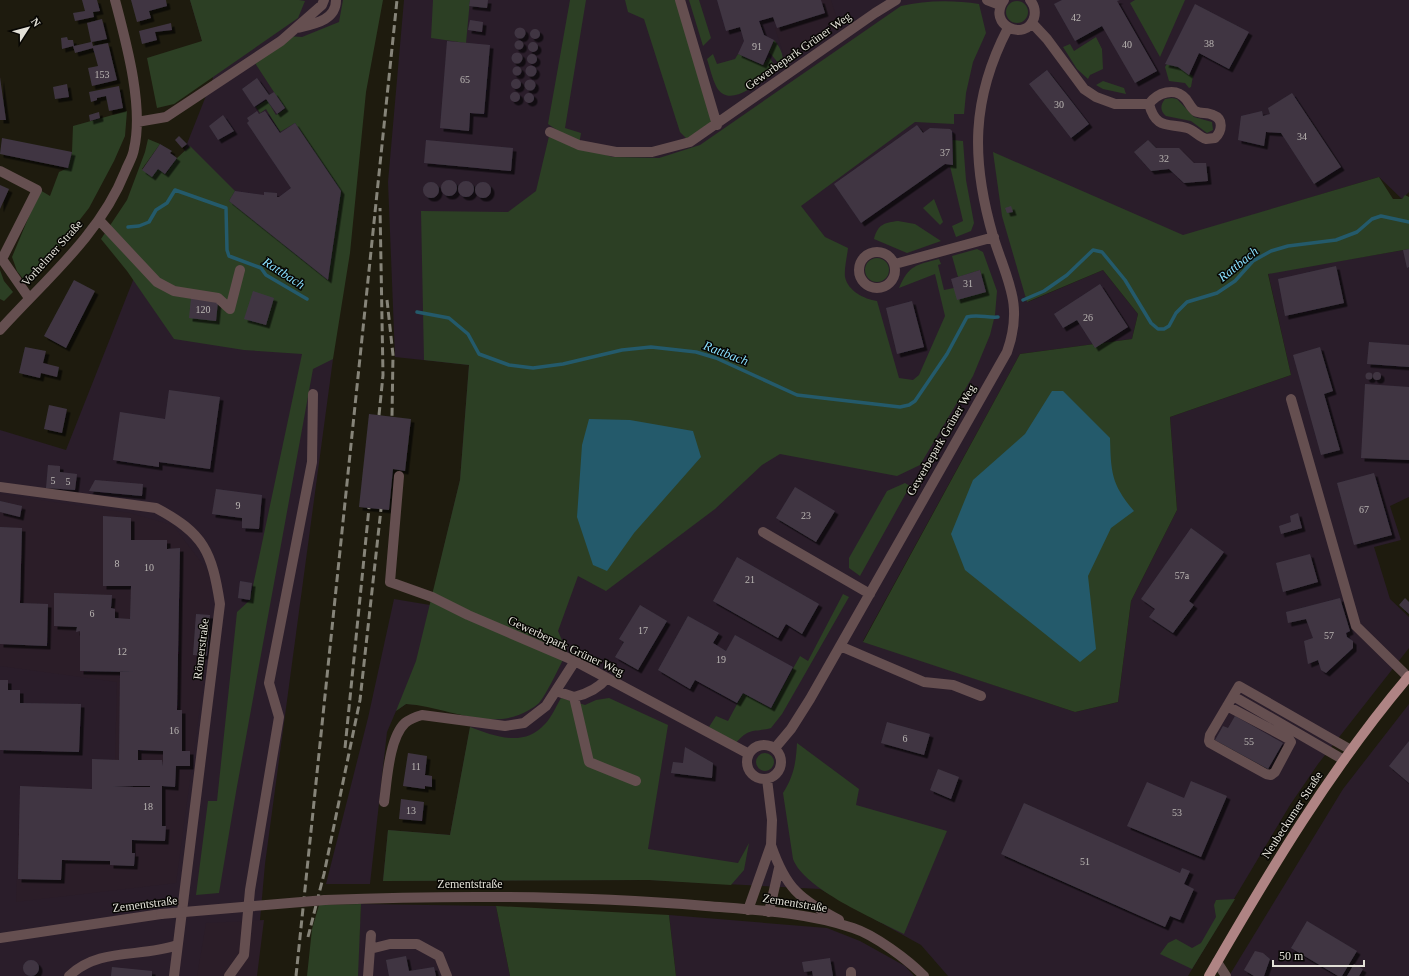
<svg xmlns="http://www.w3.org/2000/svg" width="1409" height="976" font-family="Georgia,serif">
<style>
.commercial{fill:#2a1d2a}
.industrial{fill:#2b1d28}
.green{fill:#2c3f24}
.water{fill:#245a6b}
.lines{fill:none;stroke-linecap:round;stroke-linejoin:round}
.stream{stroke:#245a6b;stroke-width:3.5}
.building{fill:#3f3643;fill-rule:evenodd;filter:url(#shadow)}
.minor{stroke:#654f50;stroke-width:10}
.major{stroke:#af8484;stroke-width:10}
.rail{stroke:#868479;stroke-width:3;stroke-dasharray:8 4;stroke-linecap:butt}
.minor-bridge{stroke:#654f50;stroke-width:10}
.labels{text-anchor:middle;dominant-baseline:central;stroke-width:3;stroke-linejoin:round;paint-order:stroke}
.number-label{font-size:10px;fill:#bab6b3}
.street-label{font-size:12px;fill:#e3e1d8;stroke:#070603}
.water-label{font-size:13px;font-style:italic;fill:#88defc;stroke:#070603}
</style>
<defs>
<filter id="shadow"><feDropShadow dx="3.5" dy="3.5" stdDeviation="0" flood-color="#0009"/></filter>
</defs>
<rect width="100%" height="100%" fill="#1e1b0e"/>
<!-- commercial -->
<path class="commercial" d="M190,0H378L330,355L333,359L265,864L255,976H0V430L66,450L213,78Z
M404,0H1409V192L1402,199L1379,177L1183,236L1087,195L1028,302L1103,270L1138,314L1132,339L1020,354L863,641L1075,712L1118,702L1131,601L1177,510L1170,417L1291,375L1268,273L1409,249V497L1390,506L1401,540L1374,547L1390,599L1409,617V648L1318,764L1290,805L1188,976H948L921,945L820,889L649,880L383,881L388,830L450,835L472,717L423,705L406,704L396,711L387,732L370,884H326L368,718L394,599L430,605L460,480L469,365L395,357L388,182Z
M1409,704V976H1229L1343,789Z
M361,904L496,906L510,976H357Z
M669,915L827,928L860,941L905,966L914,976H676Z"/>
<!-- industrial -->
<path class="industrial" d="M821,0H831L839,25L786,62L775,28L825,13Z
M0,494L130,513L173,525L210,574V615L207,656L176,883L16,902L20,786L92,789V759L115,760L117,682L0,666Z
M264,920L257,976H197L206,923Z"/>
<!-- green -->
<path class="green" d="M190,0H299L305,1L298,18L174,104L157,108L147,58L202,41Z
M343,0H383L366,92L350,253L333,359L313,369L236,792L219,893L196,895L208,801H217L237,612L250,600L302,354L244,350L174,339L127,271L101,239L127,200L145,152L148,139L160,144L142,169L152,176L158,169L166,174L177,158L190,146L235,191L229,201L328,280L341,191L295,123L280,132L266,109L260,113L256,107L267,100L276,115L285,109L253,60L287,36L302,37L339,22Z
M433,0H470L466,43L431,38Z
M570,0H586L565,128L581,133L579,145L612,157L659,158L700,145L901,6C925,0 955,0 979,4L986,33L973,62L966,93L964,114H954V124L915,122L801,206L825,237L848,248C847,257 844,269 845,277C848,291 864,299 877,301L899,378L913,380L919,375L945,316L935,274L899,288C909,265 916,265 939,259L941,264L938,265L944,290L954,288L986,292L980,270L958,277L952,256L977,249L983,252L997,291L995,315L990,335L973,376L920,465L897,476L780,454L762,465L715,509L606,591L578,576L558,631L567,652C560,665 547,694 539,703C536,706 532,708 529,710C492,733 445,706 406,704L396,711L416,661L460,480L469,365L424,360L421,211L508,212L536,191L550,132L576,143L548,124Z
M625,0H677L717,125L690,142L680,132L644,19L628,12Z
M689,0H699L711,38L703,46Z
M1135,0H1185L1160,57L1130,3Z
M1006 12a11 11 0 1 1 22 0a11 11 0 1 1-22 0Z
M1096,37L1102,49L1103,69L1090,75L1088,79L1077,69L1063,47L1070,44L1074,51Z
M774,40C780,47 786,58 781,66L769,52Z
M713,54L717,64L735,59L738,54L763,65L769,57L777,69C763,79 729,112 716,86C712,78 710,68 707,59Z
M1167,64L1178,67L1193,76L1191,87L1189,88L1185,83L1169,81L1165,67Z
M1103,81L1124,88L1126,94L1103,89L1096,85Z
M1172,98L1177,99L1194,117L1212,122L1213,130L1207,133L1191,121L1166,116C1160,111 1160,105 1165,99Z
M127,111L125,136L114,161L89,208L60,245L25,281L17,271L12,257L40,190L50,196L59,172L68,168L72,152L73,126Z
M953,140L963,141L966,180L974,223L971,231L956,237L952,226L963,221L950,166L953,165Z
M993,152L1183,235L1379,177L1393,199H1402L1405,195L1409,197V249L1268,274L1291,375L1170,417L1177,510L1131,601L1118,702L1075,712L863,642L1020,354L1132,339L1138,314L1103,270L1027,302L1002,216Z
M934,199L943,222L940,225L923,208Z
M898,221L915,224L941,241L907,253L874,239C878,224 884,223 898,221Z
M865 270a12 12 0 1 1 24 0a12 12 0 1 1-24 0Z
M0,270L4,281L13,292L4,301L0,299Z
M905,483L910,486L860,576L849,568V558L887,491Z
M843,594L849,597L782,714L771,728C752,733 750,727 736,743L709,727L716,716L728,721L743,693L771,708L800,656L808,661Z
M561,698L585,705L596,700L609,698L668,725L648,849L738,863L749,843L744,870L731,885L649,880L383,881L388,830L450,835L470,727C494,736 524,748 545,724C552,717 556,706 561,698Z
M797,743L859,789L856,805L947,831L904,934C875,919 804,889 793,859L783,793C794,776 796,762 797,743Z
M756 762a9 9 0 1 1 18 0a9 9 0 1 1-18 0Z
M1235,899L1192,969L1160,954L1168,943L1176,939L1192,948L1201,943L1216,917L1214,905L1216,900Z
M361,904L358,976H307L312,929L319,905Z
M496,906L669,915L676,976H510Z"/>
<!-- water -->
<path class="water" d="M1052,391H1063L1110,438C1111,472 1111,484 1134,511L1111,528L1088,576L1096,649L1080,662L965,570L951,534L973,480L1025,434Z
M589,419L630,420L693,431L701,457L634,533L607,571L593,565L577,517L582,445Z"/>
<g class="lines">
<!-- stream -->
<path class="stream" d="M128,227L139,226L149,222L156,210L167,203L175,190L226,208L227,250L229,256L261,268L266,275L307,299
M1023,300L1044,291L1067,275L1093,250L1102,252L1125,280L1151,323L1158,329H1164L1169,326L1176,313L1187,302L1217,293L1235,281L1253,261L1271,251L1288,246L1336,240L1357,232L1372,219L1381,216L1409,222
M417,312L449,318L468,334L479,354L509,365L533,368L563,364L622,350L651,347L696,352L716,358L797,395L900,407L909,405L915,401L947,354L967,317C978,314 987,318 998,317"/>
</g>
<!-- building -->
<path class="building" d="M82,0H97L100,11L93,12L94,17L75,21L73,13L85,11Z
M131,0H166L167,6L149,11L151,18L137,22Z
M470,0H488L487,8L469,6Z
M717,0H821L825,13L777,28L773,17L759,21L764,35L774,40L763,65L738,54L744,41L740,27L726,31Z
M1062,0H1120L1117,1L1157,71L1135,83L1102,26L1075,41L1054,4Z
M1195,4L1249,32L1229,69L1199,53L1189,75L1178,67L1165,64Z
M102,19L107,39L92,42L93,46L108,43L117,80L92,86L88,68L98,66L93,48L75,53L73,46L62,49L61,38L67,37L68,40H73L74,46L91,42L87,23Z
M470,20L483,22L482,32L468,30Z
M171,23L172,30L155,32L157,40L142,44L139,31Z
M514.5 33a5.5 5.5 0 1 1 11 0a5.5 5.5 0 1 1-11 0Z
M530 34a5 5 0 1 1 10 0a5 5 0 1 1-10 0Z
M514.5 45a4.5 4.5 0 1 1 9 0a4.5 4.5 0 1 1-9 0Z
M447,41L490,45L484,114L470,113L469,131L440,128Z
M528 47a5 5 0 1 1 10 0a5 5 0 1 1-10 0Z
M511.5 58a5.5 5.5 0 1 1 11 0a5.5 5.5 0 1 1-11 0Z
M527 59a5 5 0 1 1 10 0a5 5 0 1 1-10 0Z
M525.5 71a5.5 5.5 0 1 1 11 0a5.5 5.5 0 1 1-11 0Z
M512.5 71a4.5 4.5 0 1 1 9 0a4.5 4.5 0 1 1-9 0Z
M1047,70L1089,124L1071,138L1029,84Z
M0,77L6,120H0Z
M257,78L269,95L274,92L285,108L277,114L266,99L254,107L242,89Z
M511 84a5 5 0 1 1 10 0a5 5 0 1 1-10 0Z
M524.5 85a5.5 5.5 0 1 1 11 0a5.5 5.5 0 1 1-11 0Z
M67,84L69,97L55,99L53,87Z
M119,86L123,108L109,111L106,96L97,98V100L91,102L89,92Z
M510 97a5 5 0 1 1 10 0a5 5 0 1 1-10 0Z
M524 98a5 5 0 1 1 10 0a5 5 0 1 1-10 0Z
M1292,93L1341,167L1314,184L1281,133L1266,132L1264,146L1238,140L1241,116L1262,111L1263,116L1270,114L1268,108Z
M257,111L259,114L265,111L280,133L295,123L341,191L328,280L229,201L235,191L264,195V192L277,193V197H279L291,188L247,123L249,121L247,118Z
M99,112L100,118L90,121L89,115Z
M223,115L234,131L218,140L209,126Z
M917,125L923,133L930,128L950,129L952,131L953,165L945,164L861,223L834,184Z
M179,136L187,144L182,148L175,140Z
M2,138L72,152L68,168L0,154Z
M426,140L513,148L511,171L424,163Z
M1148,140L1156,148H1179L1194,163H1206L1208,181L1184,183L1169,169L1151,171L1134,152Z
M160,144L172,151L170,153L177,158L165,174L158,169L152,177L142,170Z
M441 188a8 8 0 1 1 16 0a8 8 0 1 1-16 0Z
M458 189a8 8 0 1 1 16 0a8 8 0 1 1-16 0Z
M423 190a8 8 0 1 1 16 0a8 8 0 1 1-16 0Z
M475 190a8 8 0 1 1 16 0a8 8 0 1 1-16 0Z
M0,185L9,189L0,209Z
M1011,206L1013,212L1007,213L1005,208Z
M1409,249V267L1407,268L1403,250Z
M1336,266L1344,303L1285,316L1278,279Z
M980,270L986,292L957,300L951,279Z
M74,280L95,291L66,348L44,336Z
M1100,284L1128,327L1095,348L1077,320L1063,328L1054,314Z
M253,291L274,298L266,325L244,319Z
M191,298L218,301L216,321L189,318Z
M912,301L924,347L897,354L886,308Z
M1369,342L1409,345V367L1367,364Z
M25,347L46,351L43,363L59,367L57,377L41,373L40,378L19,373Z
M1320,347L1333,391L1324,394L1340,450L1321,455L1293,355Z
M1373 376a4 4 0 1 1 8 0a4 4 0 1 1-8 0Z
M1365.5 376a3.5 3.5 0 1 1 7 0a3.5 3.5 0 1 1-7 0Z
M1365,384L1409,387V460L1361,458Z
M169,390L220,397L210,469L159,462V467L113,460L120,412L165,419Z
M49,405L67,409L62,433L44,429Z
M369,414L411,419L405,471L393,469L389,510L359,507Z
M48,465L60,466V472L77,474L75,490L46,488Z
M1374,473L1392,535L1354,545L1337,483Z
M95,480L143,484L142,496L89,491Z
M795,487L835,511L816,542L776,518Z
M216,489L262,495L259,529L242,528V518L212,514Z
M0,501L22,506L20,517L0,512Z
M1298,513L1302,528L1281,534L1279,526L1291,522L1290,516Z
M103,516L131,518V540H167V549L180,548L177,710H182V751H190V766H176L175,787L162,786V826H166L165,841L132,840V853H135L134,866L110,865V861L62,860L61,880L18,879L20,786L92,789V759L119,760L120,672H133L80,671V631L76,632L77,627L54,626V593L112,595L111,608L115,609V618L130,619L131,586H103ZM138,750L163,751V766L162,760H138ZM113,786H150V787H134Z
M0,527L22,528L20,603L48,604L47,646L0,644Z
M1191,528L1224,552L1189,601L1194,605L1173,633L1149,617L1155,609L1141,599Z
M1310,554L1318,582L1283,592L1276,563Z
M737,557L819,604L802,634L786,624L778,638L713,601Z
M240,581L252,583L250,600L238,598Z
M1340,598L1350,631L1346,633L1347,637L1353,641V648L1326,673L1321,670L1318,660L1308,664L1304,641L1313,638L1306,619L1288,623L1286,612Z
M1405,598L1409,602V614L1399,605Z
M640,605L667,621L638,670L615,657L624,642L619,639Z
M196,614L210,615L207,656L193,655Z
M688,616L719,633L713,643L726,651L735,635L793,667L771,708L743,693L737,703L695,680L690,689L658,670Z
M0,680H8V690H20V703L81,704L79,752L0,750Z
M1235,716L1283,743L1268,769L1215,740L1223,726L1228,728Z
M887,722L930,734L924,755L881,743Z
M1409,741V783L1389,766Z
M685,747L713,763L712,778L671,773L673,762L683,763Z
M408,753L427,756L425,775L432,776V787L425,786V789L403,786Z
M938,769L959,777L951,799L930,790Z
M1191,781L1227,796L1201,857L1127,826L1147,782L1184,798Z
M401,799L424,802L422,821L399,819Z
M1024,803L1180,873L1182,868L1190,871L1184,884L1194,889L1180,920L1170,916L1165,927L1001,854Z
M1307,921L1357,951L1342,976H1338L1291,948Z
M1255,951L1263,953L1270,959L1264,976H1254L1244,970Z
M406,956L409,971L434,967L436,976H389L386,960Z
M830,958L833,976H813L812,971L804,972L802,962Z
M23 968a8 8 0 1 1 16 0a8 8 0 1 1-16 0Z
M1354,964L1363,969L1359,976H1347Z
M112,967L152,971V976H111Z"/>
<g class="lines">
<!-- minor -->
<path class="minor" d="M680,0L717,125
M987,0L1000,5
M1004,0C986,25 1026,43 1034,18C1036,11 1034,5 1030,0
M1032,23L1047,39L1084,89L1096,97L1115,104H1149C1156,130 1168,123 1187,128C1194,130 1199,137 1206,139L1215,138C1222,131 1224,119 1213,115C1207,112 1201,114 1195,111C1191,108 1189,103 1186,99C1175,86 1157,93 1149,104
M297,28C313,24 336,21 336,0
M137,122L166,117L281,41L322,5L324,0
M550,132L579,145L616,152H652L690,142L875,13L896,0
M0,171L37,190L2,259L29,298
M99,220L157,282L174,291L218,298L230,309L240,270
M859 270a18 18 0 1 1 36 0a18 18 0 1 1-36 0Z
M895,264L994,237
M0,330C45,280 100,235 125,172C128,164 133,157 134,149C144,106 126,42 115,0
M1291,399L1356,626L1408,677
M399,476L390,582L432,597L468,615L575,661L749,754
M0,487L156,508C204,533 212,552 220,604L174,976
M763,532L870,594
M840,646L924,682L953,685L981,696
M556,691L574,697L589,762L636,781
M1233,696L1344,760
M574,697C587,694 598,689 607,678
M1227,706L1289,739L1291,742L1275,772L1271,775L1266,774L1210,743L1209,741L1210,735L1239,686L1351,750
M747 762a17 17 0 1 1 34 0a17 17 0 1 1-34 0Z
M775,748L791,729L810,699L1007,352C1024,304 1007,281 993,236C971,160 971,99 1008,28
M384,802C387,781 389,738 405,723C410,719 415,717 422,715L505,726L524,723L546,706L575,661
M771,845C786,889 799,898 839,920
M325,900C452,895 579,895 706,906C754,910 806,912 853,928C875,935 908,960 924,976
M748,910L771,845L772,820L767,779
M769,912L779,868
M0,938L161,914
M370,949L390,944H417L439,956L447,976
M1217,962L1226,976
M851,972V976
M69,976C99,947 141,958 177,945
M229,976L244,955L250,890L279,717L269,683L312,462L313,394
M368,976L371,935"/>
<!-- major -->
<path class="major" d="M1209,976C1269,872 1331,768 1409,676"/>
<!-- rail -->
<path class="rail" d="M387,300L393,355L392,417
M379,415L383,375L380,208
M345,748L369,508
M308,937L324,874L360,700L381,509
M296,976L397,0"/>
<!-- minor-bridge -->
<path class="minor-bridge" d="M161,914L325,900"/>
</g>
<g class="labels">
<!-- number labels -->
<g class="number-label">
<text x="1076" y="17">42</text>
<text x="1209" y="43">38</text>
<text x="1127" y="44">40</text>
<text x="757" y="46">91</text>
<text x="102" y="74">153</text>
<text x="465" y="79">65</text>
<text x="1059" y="104">30</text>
<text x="1302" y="136">34</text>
<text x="945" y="152">37</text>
<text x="1164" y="158">32</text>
<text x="968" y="283">31</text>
<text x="203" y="309">120</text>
<text x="1088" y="317">26</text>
<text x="53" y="480">5</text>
<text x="68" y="481">5</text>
<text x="238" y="505">9</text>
<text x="1364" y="509">67</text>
<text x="806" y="515">23</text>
<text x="117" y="563">8</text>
<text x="149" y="567">10</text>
<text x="1182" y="575">57a</text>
<text x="750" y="579">21</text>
<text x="92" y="613">6</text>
<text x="643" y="630">17</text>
<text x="1329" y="635">57</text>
<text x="122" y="651">12</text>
<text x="721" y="659">19</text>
<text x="174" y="730">16</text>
<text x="905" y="738">6</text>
<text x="1249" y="741">55</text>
<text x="416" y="766">11</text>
<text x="148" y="806">18</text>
<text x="411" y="810">13</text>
<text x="1177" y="812">53</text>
<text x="1085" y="861">51</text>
</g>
<!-- street labels -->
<g class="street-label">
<text transform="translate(798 51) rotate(-35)">Gewerbepark Grüner Weg</text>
<text transform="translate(52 253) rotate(-48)">Vorhelmer Straße</text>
<text transform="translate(941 440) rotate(-60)">Gewerbepark Grüner Weg</text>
<text transform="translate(566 646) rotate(25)">Gewerbepark Grüner Weg</text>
<text transform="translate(201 649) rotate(-83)">Römerstraße</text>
<text transform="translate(1292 815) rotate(-57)">Neubeckumer Straße</text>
<text x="470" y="884">Zementstraße</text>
<text transform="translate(795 903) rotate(9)">Zementstraße</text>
<text transform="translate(145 904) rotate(-7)">Zementstraße</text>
</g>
<!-- water labels -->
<g class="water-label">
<text transform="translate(1238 264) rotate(-39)">Rattbach</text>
<text transform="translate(284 273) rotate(33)">Rattbach</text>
<text transform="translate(726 353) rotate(21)">Rattbach</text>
</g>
</g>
<!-- north arrow -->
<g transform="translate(28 28) rotate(54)" stroke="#070603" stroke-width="3" paint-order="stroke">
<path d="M0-3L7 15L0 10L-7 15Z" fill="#e3e1d8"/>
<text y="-6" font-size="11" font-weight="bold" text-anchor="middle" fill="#e3e1d8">N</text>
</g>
<!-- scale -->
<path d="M1273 960v6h91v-6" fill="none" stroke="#e3e1d8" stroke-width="2"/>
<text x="1279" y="960" font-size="12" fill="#e3e1d8" stroke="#070603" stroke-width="3" paint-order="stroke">50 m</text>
</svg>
